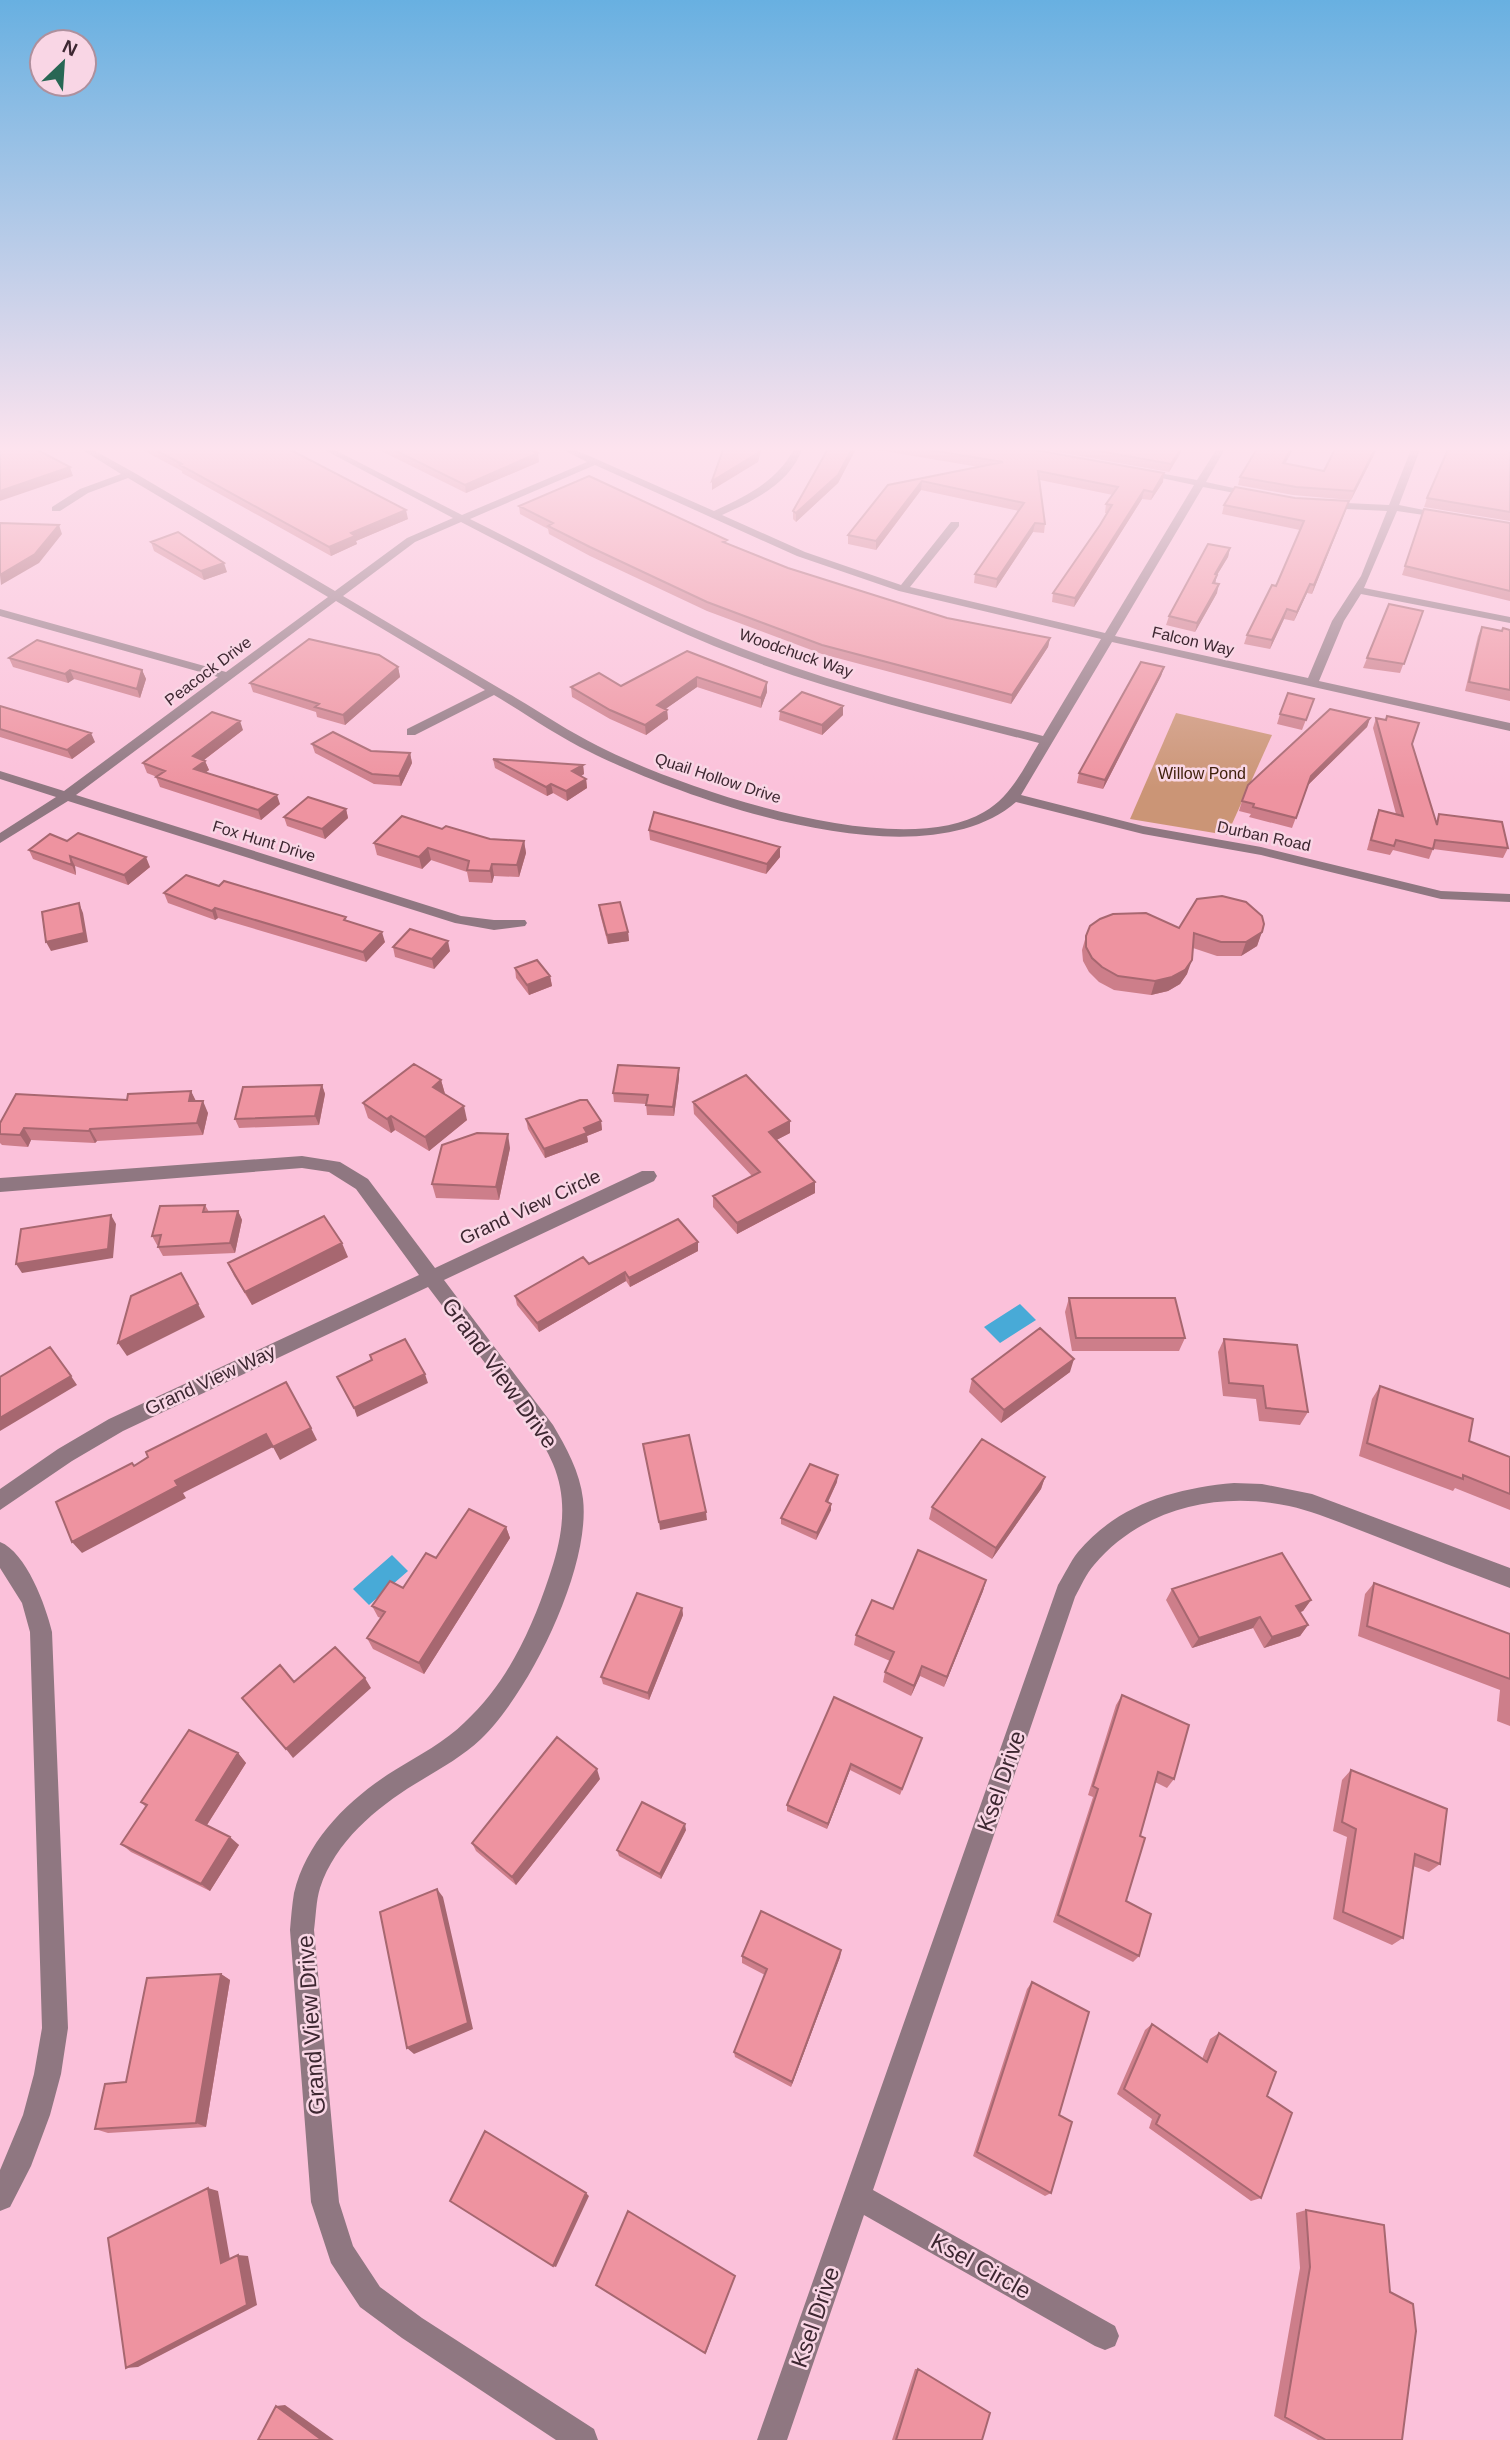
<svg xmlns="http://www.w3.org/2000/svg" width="1510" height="2440" font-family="Helvetica,sans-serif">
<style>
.green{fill:#cb9576}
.water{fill:#48aad7}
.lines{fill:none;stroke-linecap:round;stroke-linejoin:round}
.minor{fill:#8f7781;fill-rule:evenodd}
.wall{fill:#cd7e8a}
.shaded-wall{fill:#a76770}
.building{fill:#ee93a0;stroke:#a76770;stroke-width:2}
.labels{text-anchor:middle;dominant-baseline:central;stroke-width:5;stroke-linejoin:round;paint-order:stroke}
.far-street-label{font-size:16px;fill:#3d2731;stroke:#f9d6e5}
.far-park-label{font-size:16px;fill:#40210d;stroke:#f9d6e5}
.street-label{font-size:19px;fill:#3d2731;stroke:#f9d6e5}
.near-street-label{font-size:23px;fill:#3d2731;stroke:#f9d6e5}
</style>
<rect width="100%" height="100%" fill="#fbc1da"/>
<!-- green -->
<path class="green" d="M1176,713L1272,735L1227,835L1130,819Z"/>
<!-- water -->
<path class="water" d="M1020,1304L1036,1320L1000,1343L984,1327Z
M392,1555L408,1571L369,1605L353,1589Z"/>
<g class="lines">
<!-- minor -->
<path class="minor" d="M78,447H88L133,472L335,591L407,538L453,518L319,447H329L462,515L587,462L558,447H569L714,511C747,496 778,481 795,447H803C791,483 755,500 722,515L805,552L901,585L951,522H959V526L910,587L1105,633L1194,485L1138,473L1143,470L1197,480L1218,447H1226L1206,482L1261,494L1256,497L1203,487L1115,636L1308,678L1332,621L1361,576L1387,511L1325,508L1320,505L1325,502L1389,505L1412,447H1421L1399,505L1449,515L1444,518L1397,511L1364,588L1510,617V623L1361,594L1344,621L1319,681L1510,723V731L1112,642L1021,795L1143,826L1261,847L1441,891L1510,894V902L1441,899L1261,855L1143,834L1016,802C922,884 689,801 590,752C557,736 526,714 494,695L415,735H407V729L485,690L336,601L76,795L461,916L494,920H525L527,923L525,926L494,930L455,923L68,801L0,843V833L56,797L0,779V771L64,791L218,677L0,616V609L226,672L328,597L128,478L88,493L60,511H52V507L80,489L121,474ZM595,465L797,556L899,591L1101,639L1043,736C935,709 827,683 723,641C636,606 554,561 470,519ZM461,522C545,565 627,610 714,646C819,689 930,715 1039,743C1023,769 1011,797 984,812C899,863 682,789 598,746C570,732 543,714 516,698C458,664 400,630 343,596L415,542Z
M1477,447H1510V453Z
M302,1156L340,1162L368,1179L435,1268L642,1171H654L657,1176L654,1181L444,1280L553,1425C566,1447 580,1472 583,1499C591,1567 530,1692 481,1739C462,1757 438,1770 415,1784C376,1808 335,1842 320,1888C316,1901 316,1916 314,1930L339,2202L353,2246L380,2287L422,2318L594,2429L598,2440H556L402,2338L360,2307L331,2263L311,2202L290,1930C291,1918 292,1905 294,1893C307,1839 350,1798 395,1770C419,1755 445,1742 465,1722C507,1683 531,1631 549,1577C562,1539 569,1502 553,1464C542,1438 524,1416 507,1393C481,1358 455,1322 428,1287L123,1431L72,1461L0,1510V1489L58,1449L109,1419L419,1275L356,1189L329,1172L302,1168L0,1192V1178Z
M1234,1483L1262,1484L1312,1494L1510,1568V1588C1467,1572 1423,1555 1380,1538C1350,1527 1320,1513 1289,1506C1218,1491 1142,1508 1094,1565C1086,1574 1081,1586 1075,1597L873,2190L1115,2326L1119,2336L1115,2346L1105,2350L1095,2346L864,2215L787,2440H757L1058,1585C1065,1574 1070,1562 1078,1552C1117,1505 1175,1488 1234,1483Z
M0,1542C26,1552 46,1606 52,1632L68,2028L61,2074L50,2115L31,2166L10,2207L0,2211V2170L23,2115L34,2074L42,2028L30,1632L22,1603L0,1568Z"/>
</g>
<!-- wall -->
<path class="wall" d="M137,447H285L408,519L356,541L357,544L331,556L182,473V471Z
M373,447H523L538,453L539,462L466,493Z
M828,447H857L838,483L796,522L793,519V511L828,449Z
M860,447H1018L1163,482L1151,500L1142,499L1074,607L1052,602L1053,593L1100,525L1107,513H1105L1106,504L1113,495L1040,480L1045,524L1044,533L1033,532L996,588L974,583L975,574L1019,511L921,490L876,550L848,544V535L888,485L979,467Z
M1030,447H1182L1180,454L1169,472Z
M1294,447L1285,463L1324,471L1378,447L1351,500L1293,495L1238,485L1240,477Z
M1496,448L1510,450V521L1424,507L1427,498Z
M1295,498L1349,501L1312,594L1307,593L1294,621L1284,619L1270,649L1244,644L1247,635L1276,586L1300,530L1222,514L1224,505Z
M519,506L727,544L788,568L947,618L1050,638L1048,647L1011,704L822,654L707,611L590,556L549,534L548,529L520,514Z
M1424,509L1510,523V601L1402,575Z
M151,542L227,572L204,580L154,551Z
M1230,548L1228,557L1217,575L1215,583L1217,593L1195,632L1166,625L1169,616Z
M1389,604L1423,611L1400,673L1363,668Z
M1482,627L1502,631L1510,630V701L1465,691L1478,636Z
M687,651L767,682V692L761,708L697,687L665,709L667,710L668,719L646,735L610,719L572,697L571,687L621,686Z
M9,658L142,670L146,679L140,698L74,679L68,683L13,667Z
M398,667L400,677L345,725L317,717L316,712L253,692L250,683Z
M1164,667L1161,676L1103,789L1077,783L1079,773Z
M1314,699L1302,730L1277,724L1280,714Z
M0,706L95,742L72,759L0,737Z
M780,711L843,715L822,735L779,720Z
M1370,718L1367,727L1308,785L1292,828L1249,817L1251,814L1239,811L1242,801Z
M1376,718L1412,744L1436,822L1439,814L1508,848L1503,858L1433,849L1429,859L1393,850L1390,855L1367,850L1375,820L1379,810L1396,814L1373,728Z
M243,730L204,760L205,761L209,770L206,772L280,804L261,820L160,787L156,777H157L147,773L143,763Z
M312,744L371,751L410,753L412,763L401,786L374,784L315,753Z
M493,759L583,765L584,774L581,776L586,779L587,788L567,801L553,793L547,796L495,768Z
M346,809L348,818L325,839L287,826L284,817Z
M442,829L490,839L524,841L526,853L519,877L494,876L492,883L469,882L467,872L431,860L422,869L377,855L374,843Z
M649,830L780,847V857L766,874L650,840Z
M67,841L150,867L128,885L75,866L76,875L33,859L29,850Z
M219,886L347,921L385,942L366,962L218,918L215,920L168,903L164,893Z
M599,905L628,932L629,941L608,944L600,914Z
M1264,924L1257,946L1241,956H1217L1193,948L1187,974L1180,984L1168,991L1151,995L1114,990L1099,982L1089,972L1083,961L1082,950L1086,936L1179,928Z
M393,947L450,951L434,969L395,957Z
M515,968L550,976L552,986L529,995L516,978Z
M679,1068V1078L674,1116L647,1115L646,1104L614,1102L613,1093Z
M441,1080L445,1094L467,1120L429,1151L395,1130L391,1133L368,1118L363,1103Z
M322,1085L325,1094L319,1125L239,1128L235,1119Z
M191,1091L195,1101L208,1113L203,1135L97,1141L95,1143L31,1140L28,1147L2,1145L0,1143V1123L127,1100Z
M693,1102L790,1133L776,1140L815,1193L737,1234L713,1207V1196L752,1176L694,1114Z
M526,1119L601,1121L602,1130L587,1136L588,1142L545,1158L528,1129Z
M510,1148L499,1200L436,1198L432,1184Z
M205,1205L209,1212L238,1211L242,1220L235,1253L163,1256L158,1247L159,1245H157L152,1236Z
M698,1242V1251L630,1287L626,1281L539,1332L517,1305L515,1296L589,1264Z
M348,1257L252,1305L234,1276L228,1263Z
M1069,1298L1185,1338L1179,1351H1072L1065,1312Z
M1224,1339L1308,1412L1300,1425L1259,1421L1256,1399L1223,1396L1218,1352Z
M1070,1372L1001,1423L969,1392L972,1379Z
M1380,1386L1469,1441L1510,1457V1510L1455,1488L1453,1491L1359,1456L1372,1399Z
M1045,1477L1041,1489L992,1559L929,1519L932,1507Z
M837,1482L828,1502L831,1510L816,1540L781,1524V1518Z
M506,1527L510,1538L424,1674L373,1649L367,1638L381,1618L378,1617L372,1606L403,1588L436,1558Z
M986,1580L983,1591L944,1687L920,1676L911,1696L883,1682L885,1672L890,1661L854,1645L856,1635L893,1609Z
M1374,1583L1510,1634V1726L1497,1721L1500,1690L1358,1636L1365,1594Z
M1172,1589L1311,1600L1303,1611L1300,1612L1308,1625L1300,1636L1264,1648L1253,1628L1192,1648L1166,1600Z
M682,1608L683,1615L649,1700L603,1684L601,1677Z
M1122,1695L1174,1779L1167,1788L1155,1782L1140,1836L1126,1901L1139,1956L1133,1962L1053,1922L1093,1797L1088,1795L1116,1705Z
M834,1697L922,1738L900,1795L850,1770L827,1829L787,1811V1805Z
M238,1753L246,1763L207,1825L239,1845L210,1891L131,1852L121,1844L146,1807L141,1802Z
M1351,1770L1440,1864L1429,1872L1413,1866L1403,1938L1392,1945L1333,1919L1347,1837L1333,1831L1342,1780Z
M600,1779L516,1885L476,1851L472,1843Z
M686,1830L661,1879L619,1856L617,1850Z
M841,1950L840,1957L791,2087L735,2057L734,2052L765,1975L742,1963V1956Z
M221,1974L230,1980L206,2127L108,2133L95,2129L126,2082Z
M1032,1982L1059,2115L1051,2193L1045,2196L973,2156L1027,1989Z
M1152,2024L1202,2059L1210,2039L1219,2033L1267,2096L1261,2198L1251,2201L1149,2128L1152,2119L1117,2094L1145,2030Z
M1306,2210L1402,2440H1318L1274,2416L1300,2268L1296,2213Z
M915,2369H918L982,2440H892Z"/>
<!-- shaded-wall -->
<path class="shaded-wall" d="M759,447H762L758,462L712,490V481Z
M853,447H857L838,483L796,522V513Z
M1182,447L1180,454L1169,472L1171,464Z
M1292,447H1294L1281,472L1283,463Z
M1376,447H1378L1351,500L1354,491Z
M538,453L539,462L466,493L465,485Z
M70,467L73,476L0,501V491Z
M1164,473L1163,482L1151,500L1153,492Z
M922,481L921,490L876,550V541Z
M1144,490L1142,499L1074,607L1075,598Z
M1349,501L1346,510L1312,594L1314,585Z
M406,510L408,519L356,541L357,544L331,556L329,547L351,533Z
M1035,523L1033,532L996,588L997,579Z
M59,525L62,534L39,563L1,585L0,575Z
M1230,548L1228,557L1217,575L1215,584L1211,592L1215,574Z
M224,563L227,572L204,580L201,571Z
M1219,584L1217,593L1195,632L1197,623Z
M1310,584L1307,593L1294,621L1297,612Z
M1287,609L1284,619L1270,649L1272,640Z
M1050,638L1048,647L1011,704L1012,695Z
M398,667L400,677L345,725L343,715Z
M1164,667L1161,676L1103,789L1105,780Z
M70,670L74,679L68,683L65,674Z
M142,670L146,679L140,698L137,689Z
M697,677V687L657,715V705Z
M767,682V692L761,708V698Z
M843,706V715L822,735V725Z
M667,710L668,719L646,735L645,725Z
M1370,718L1367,727L1308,785L1292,828L1311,776Z
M240,721L243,730L196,766L193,756Z
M91,733L95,742L72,759L67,750Z
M410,753L412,763L401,786L399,776Z
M205,761L209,770L198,778L194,769Z
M583,765L584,774L573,781L572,771Z
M586,779L587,788L567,801L566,791Z
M551,784L553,793L547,796L546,787Z
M277,795L280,804L261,820L258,810Z
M346,809L348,818L325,839L322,829Z
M524,841L526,853L519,877L517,865Z
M780,847V857L766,874L767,864Z
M428,848L431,860L422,869L419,857Z
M70,856L75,866L76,875L72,865Z
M146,857L150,867L128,885L124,875Z
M492,864L494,876L492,883L490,871Z
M79,903L83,913L88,942L51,951L46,942Z
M215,908L218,918L215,920L212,911Z
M382,932L385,942L366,962L363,952Z
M628,932L629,941L608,944L607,935Z
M1262,932L1257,946L1241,956L1246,942Z
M448,941L450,951L434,969L432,959Z
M1192,960L1187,974L1180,984L1168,991L1151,995L1155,981Z
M550,976L552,986L529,995L527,985Z
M679,1068V1078L674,1116L673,1107Z
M441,1080L445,1094L433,1087Z
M322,1085L325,1094L319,1125L315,1116Z
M191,1091L197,1103L189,1101Z
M203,1101L208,1113L203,1135L197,1123Z
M464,1106L467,1120L429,1151L425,1137Z
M391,1116L395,1130L391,1133L387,1119Z
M601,1121L602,1130L587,1136L588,1142L545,1158L544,1149L584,1128Z
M790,1121V1133L769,1144V1132Z
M24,1128L31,1140L28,1147L20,1135Z
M90,1129L97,1141L95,1143L89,1131Z
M508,1134L510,1148L499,1200L496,1187Z
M815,1182V1193L737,1234V1223Z
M238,1211L242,1220L235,1253L230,1243Z
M111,1215L116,1224L113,1258L22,1273L16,1264Z
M698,1242V1251L630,1287L629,1278Z
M342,1243L348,1257L252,1305L245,1292Z
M625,1272L626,1281L539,1332L537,1323Z
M198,1304L205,1317L127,1356L118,1343Z
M1074,1359L1070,1372L1001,1423L1004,1410Z
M425,1374L428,1383L357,1417L354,1408Z
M71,1376L77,1385L0,1431V1418Z
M311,1428L317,1440L280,1460L273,1447Z
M266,1434L273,1447L183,1493L186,1498L82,1553L72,1542L175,1481Z
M838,1475L837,1482L825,1508L826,1501Z
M1045,1477L1041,1489L992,1559L996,1548Z
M831,1504V1510L816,1540L817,1533Z
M706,1512L707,1520L660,1530L659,1522Z
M506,1527L510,1538L424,1674L419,1663Z
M986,1580L983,1591L944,1687L947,1677Z
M1311,1600L1303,1611L1288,1617L1296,1606Z
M682,1608L683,1615L649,1700L648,1693Z
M1260,1617L1253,1628L1192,1648L1199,1638Z
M1308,1625L1300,1636L1264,1648L1272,1637Z
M922,1666L920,1676L911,1696L914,1686Z
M365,1678L371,1688L293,1758L286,1749Z
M238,1753L246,1763L205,1828L196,1820Z
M851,1764L850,1770L827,1829L828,1824Z
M597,1769L600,1779L516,1885L512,1877Z
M685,1824L686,1830L661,1879L660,1874Z
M230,1837L239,1845L210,1891L201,1884Z
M437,1889L443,1897L473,2029L414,2054L407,2048Z
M841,1950L840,1957L791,2087L792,2082Z
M221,1974L230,1980L206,2127L196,2123Z
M208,2188L218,2191L231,2265L221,2263Z
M586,2193L589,2196L556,2267L553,2266Z
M238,2255L248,2256L257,2305L138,2367L126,2368Z
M735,2276L706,2353H705Z
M285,2405L334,2440H322L276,2406Z"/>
<!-- building -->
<path class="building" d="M0,447H32L70,467L0,491Z
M150,447H285L406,510L351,533L355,536L329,547L180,465L182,464Z
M388,447H523L538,453L465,485Z
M724,447H759L758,453L712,481Z
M829,447H853L838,475L796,513L793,511Z
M911,447H1018L1164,473L1153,492L1144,490L1075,598L1053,593L1100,525L1112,505L1106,504L1118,487L1038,471L1045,524L1035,523L997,579L975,574L1024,503L922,481L876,541L848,535L888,485L1003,462Z
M1077,447H1182L1171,464Z
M1258,447H1292L1283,463L1324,471L1336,447H1376L1354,491L1296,487L1240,477Z
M1449,447H1496V448L1510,450V512L1427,498Z
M589,476L727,540L723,542L788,568L947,618L1050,638L1012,695L822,645L707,602L590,547L548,526L553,523L519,506Z
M1235,487L1295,498L1349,501L1314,585L1310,584L1297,612L1287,609L1272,640L1247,635L1272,585L1276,586L1304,521L1224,505Z
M1424,509L1510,523V591L1405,566Z
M0,523L59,525L35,554L0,575Z
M178,532L224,563L201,571L151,542Z
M1208,544L1230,548L1215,574L1217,575L1213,583L1219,584L1197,623L1169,616Z
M1389,604L1423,611L1404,664L1367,658Z
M1482,627L1502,631L1503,628L1510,630V690L1469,682Z
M309,639L379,655L398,667L343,715L315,707L319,704L250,683Z
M37,640L142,670L137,689L70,670L65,674L9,658Z
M687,651L767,682L761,698L697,677L657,705L667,710L645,725L610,710L571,687L599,673L621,686Z
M1141,662L1164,667L1105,780L1079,773Z
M802,692L843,706L822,725L780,711Z
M1288,693L1314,699L1306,720L1280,714Z
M0,706L91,733L67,750L0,729Z
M1330,709L1370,718L1311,776L1296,818L1253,807L1254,804L1242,801L1248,785Z
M212,712L240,721L193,756L205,761L194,769L277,795L258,810L156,777L165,771L143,763Z
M1387,716L1419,723L1412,744L1437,825L1439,814L1502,822L1508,848L1435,840L1433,849L1396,840L1394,846L1371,840L1379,810L1403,816L1376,718L1386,720Z
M333,732L371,751L410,753L399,776L372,774L312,744Z
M493,759L583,765L572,771L586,779L566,791L551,784L546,787Z
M308,797L346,809L322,829L284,817Z
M654,812L780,847L767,864L649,830Z
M402,816L442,829L446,826L490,839L524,841L517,865L492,864L490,871L467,870L469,861L428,848L419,857L374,843Z
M78,833L146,857L124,875L70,856L72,865L29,850L50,834L67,841Z
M186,875L219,886L224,881L268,894L346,917L344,920L382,932L363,952L215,908L212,911L164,893Z
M1222,896L1246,902L1262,916L1264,924L1262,932L1246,942H1221L1194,933L1192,960L1185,970L1172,977L1155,981L1118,976L1102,967L1092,958L1086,947V936L1090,926L1100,919L1113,914L1146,913L1179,928L1197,899Z
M620,902L628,932L607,935L599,905Z
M79,903L84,933L46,942L42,912Z
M410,929L448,941L432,959L393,947Z
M537,960L550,976L527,985L515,968Z
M414,1064L441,1080L433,1087L464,1106L425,1137L391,1116L387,1119L363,1103Z
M618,1065L679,1068L673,1107L646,1105L648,1095L613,1093Z
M746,1075L790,1121L769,1132L815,1182L737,1223L713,1196L760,1172L693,1102Z
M322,1085L315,1116L235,1119L243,1087Z
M191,1091L189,1101H203L197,1123L90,1129L89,1131L24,1128L20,1135L0,1134V1123L16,1094L127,1100L128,1094Z
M580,1100H587L601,1121L584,1128L587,1133L544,1149L526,1119Z
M477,1133L508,1134L496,1187L432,1184L442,1145Z
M205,1205L203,1212L238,1211L230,1243L158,1247L161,1235L152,1236L160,1206Z
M111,1215L108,1249L16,1264L21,1229Z
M324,1216L342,1243L245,1292L228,1263Z
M678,1219L698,1242L629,1278L625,1272L537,1323L515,1296L583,1257L589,1264Z
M181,1273L198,1304L118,1343L131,1296Z
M1069,1298H1175L1185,1338H1076Z
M1040,1328L1074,1359L1004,1410L972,1379Z
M405,1339L425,1374L354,1408L337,1377L372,1360L370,1355Z
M1224,1339L1297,1345L1308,1412L1266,1408L1263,1386L1229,1383Z
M50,1347L71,1376L0,1418V1377Z
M286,1382L311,1428L273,1447L266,1434L175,1481L178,1486L72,1542L56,1502L132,1463L134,1466L148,1457L146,1452Z
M1380,1386L1473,1419L1469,1441L1510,1457V1494L1463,1475V1479L1367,1443Z
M689,1435L706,1512L659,1522L643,1444Z
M982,1439L1045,1477L996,1548L932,1507Z
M810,1464L838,1475L826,1501L831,1504L817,1533L781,1518Z
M469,1509L506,1527L419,1663L367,1638L385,1612L372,1606L390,1581L403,1588L426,1553L436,1558Z
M918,1550L986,1580L947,1677L922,1666L914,1686L885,1672L894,1652L856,1635L872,1600L893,1609Z
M1282,1553L1311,1600L1296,1606L1308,1625L1272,1637L1260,1617L1199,1638L1172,1589Z
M1374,1583L1510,1634V1679L1367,1626Z
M637,1593L682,1608L648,1693L601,1677Z
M335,1647L365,1678L286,1749L242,1698L280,1665L294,1682Z
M1122,1695L1189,1725L1174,1779L1158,1772L1140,1836L1145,1838L1126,1901L1151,1914L1139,1956L1058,1915L1098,1789L1093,1786Z
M834,1697L922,1738L902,1789L851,1764L828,1824L787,1805Z
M189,1730L238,1753L196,1820L230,1837L201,1884L121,1844L147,1805L141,1802Z
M557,1737L597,1769L512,1877L472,1843Z
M1351,1770L1447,1809L1440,1864L1415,1854L1403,1938L1343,1912L1356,1829L1342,1822Z
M642,1802L685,1824L660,1874L617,1850Z
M437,1889L468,2023L407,2048L380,1912Z
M761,1911L841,1950L792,2082L734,2052L767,1969L742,1956Z
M221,1974L196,2123L95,2129L105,2084L126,2082L147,1978Z
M1032,1982L1089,2012L1059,2115L1072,2122L1051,2193L977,2152Z
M1152,2024L1207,2062L1219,2033L1276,2072L1267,2096L1292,2113L1261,2198L1156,2124L1160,2115L1124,2089Z
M485,2131L586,2193L553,2266L450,2201Z
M208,2188L221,2263L238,2255L247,2305L126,2368L108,2238Z
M1306,2210L1384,2225L1390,2292L1413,2304L1416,2331L1402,2440H1326L1285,2417L1310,2267Z
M628,2211L735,2276L705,2353L596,2285Z
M918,2369L990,2413L982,2440H896Z
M276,2406L322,2440H258Z"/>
<!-- sky -->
<linearGradient id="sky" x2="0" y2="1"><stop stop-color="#68b0e1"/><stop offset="0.57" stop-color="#fde3ee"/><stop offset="1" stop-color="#fde3ee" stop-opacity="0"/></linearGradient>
<rect width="1510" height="788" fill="url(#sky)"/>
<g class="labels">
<!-- far-street labels -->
<g class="far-street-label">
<text transform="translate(1193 641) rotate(13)">Falcon Way</text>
<text transform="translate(796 653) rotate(19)">Woodchuck Way</text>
<text transform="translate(208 671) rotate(-37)">Peacock Drive</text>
<text transform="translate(718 778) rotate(18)">Quail Hollow Drive</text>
<text transform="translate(1264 836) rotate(12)">Durban Road</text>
<text transform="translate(264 841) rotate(17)">Fox Hunt Drive</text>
</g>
<!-- far-park labels -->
<g class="far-park-label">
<text x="1202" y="773">Willow Pond</text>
</g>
<!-- street labels -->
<g class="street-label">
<text transform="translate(530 1207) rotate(-25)">Grand View Circle</text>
<text transform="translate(210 1380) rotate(-25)">Grand View Way</text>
</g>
<!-- near-street labels -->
<g class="near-street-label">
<text transform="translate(500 1373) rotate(54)">Grand View Drive</text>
<text transform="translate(1001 1781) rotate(-71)">Ksel Drive</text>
<text transform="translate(311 2025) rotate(-94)">Grand View Drive</text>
<text transform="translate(981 2266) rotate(29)">Ksel Circle</text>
<text transform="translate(815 2317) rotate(-71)">Ksel Drive</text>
</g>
</g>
<!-- north arrow -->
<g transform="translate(63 63) rotate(25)"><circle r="33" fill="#f9d6e5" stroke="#ae909d" stroke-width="2"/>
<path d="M0-5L12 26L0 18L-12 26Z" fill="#286754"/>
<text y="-10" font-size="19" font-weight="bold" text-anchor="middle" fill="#3d2731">N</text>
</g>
</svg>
